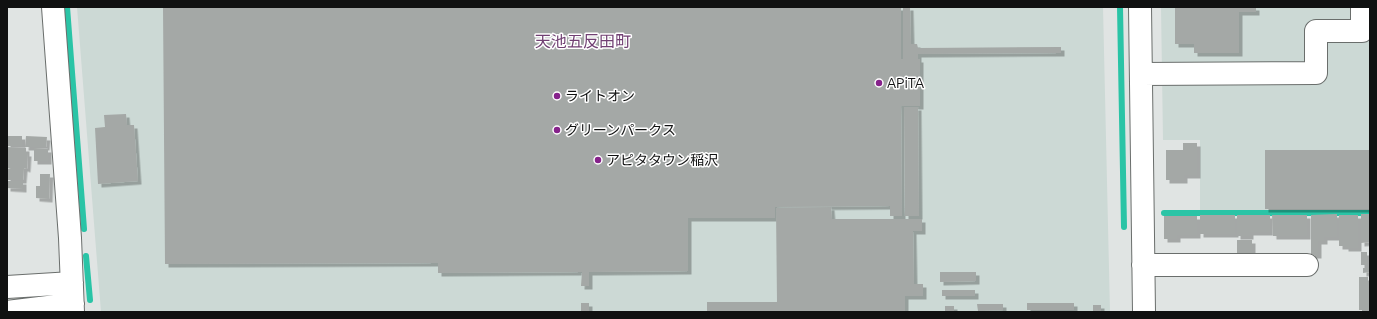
<svg xmlns="http://www.w3.org/2000/svg" width="1377" height="319" font-family="Ubuntu,'Noto Sans JP',sans-serif">
<style>
.built{fill:#ccd9d5}
.lines{fill:none;stroke-linecap:round;stroke-linejoin:round}
.stream{stroke:#2ac4a6;stroke-width:6}
.building{fill:#a4a8a6;filter:url(#shadow)}
.minor-casing{stroke:#6a6e6c;stroke-width:24}
.minor{stroke:#fff;stroke-width:22}
.poi-dot{fill:#86228b;stroke:#fff;stroke-width:1.5}
.labels{text-anchor:middle;dominant-baseline:central;stroke-width:3;stroke-linejoin:round;paint-order:stroke}
.poi-label{font-size:14px;fill:#101111;stroke:#fff;text-anchor:start}
.quarter-label{font-size:16px;fill:#714073;stroke:#fff}
</style>
<defs>
<filter id="shadow"><feDropShadow dx="3.5" dy="3.5" stdDeviation="0" flood-color="#0004"/></filter>
</defs>
<rect width="100%" height="100%" fill="#e0e4e3"/>
<!-- built -->
<path class="built" d="M77,7H1103L1110,312H101Z
M1161,7H1370V210L1200,211V140H1163Z"/>
<g class="lines">
<!-- stream -->
<path class="stream" d="M67,7L84,229
M1120,7L1124,227
M1164,213H1370
M86,256L90,300"/>
</g>
<!-- building -->
<path class="building" d="M163,7H901V59H903V7H910L911,44H917L918,48L1061,47V53L918,54V59H920V106H901L902,216H890V206L775,207V218H688V271L589,272V286H581L582,272L438,273V263L165,264Z
M1175,7H1256V12H1239V53H1194V44H1175Z
M904,107H918L919,216H905Z
M126,114L127,125H134L138,181L98,184L95,128L105,127L104,115Z
M7,136H22V146H7Z
M26,136L47,137L46,147H25Z
M1183,143H1197V175H1184V180H1166V150H1183Z
M7,147L26,148V153H28L27,169L24,168L23,180H7V169L11,168H7Z
M34,148L48,149V161H34Z
M1265,150H1370V209H1265Z
M40,174H50L49,199L36,198V186H40Z
M7,181H23V189L7,188Z
M831,207L832,219H922V231H913L914,284H923V296H905V312H707V302H777L776,208Z
M1337,214V237H1324V241H1318V255H1311V215Z
M1361,214H1370V242L1361,243Z
M1200,215H1235V234H1200Z
M1237,215H1270V232H1250V236H1237Z
M1272,215H1307V236H1273Z
M1339,215H1358V248H1345V246H1339Z
M1164,216H1197V235H1177V239H1164Z
M1237,240H1252V254H1237Z
M1361,252H1367V265H1361Z
M1363,268H1370V272L1363,273Z
M940,272H976V281L940,282Z
M1359,277H1368V282H1370V310H1368V312H1362V310H1359Z
M942,290H975V296H942Z
M581,303H589V312H581Z
M1027,303H1074V310H1027Z
M977,304H1003V310L978,311Z
M1093,305H1101V312H1093Z
M945,306H954V311H945Z"/>
<g class="lines">
<defs>
<path id="minor" d="M53,7L70,238L73,312
M1140,7L1144,312
M1141,74L1316,73V31H1362V7
M1143,265H1307
M7,287L72,283
M7,312L73,304"/>
</defs>
<!-- minor casing -->
<use href="#minor" class="minor-casing"/>
<!-- minor -->
<use href="#minor" class="minor"/>
</g>
<!-- markers -->
<g class="poi-dot">
<circle cx="879" cy="83" r="4"/>
<circle cx="557" cy="96" r="4"/>
<circle cx="557" cy="130" r="4"/>
<circle cx="598" cy="160" r="4"/>
</g>
<g class="labels">
<!-- poi labels -->
<g class="poi-label">
<text x="887" y="83">APiTA</text>
<text x="565" y="96">ライトオン</text>
<text x="565" y="130">グリーンパークス</text>
<text x="606" y="160">アピタタウン稲沢</text>
</g>
<!-- quarter labels -->
<g class="quarter-label">
<text x="583" y="41">天池五反田町</text>
</g>
</g>
<!-- border -->
<rect width="1377" height="319" fill="none" stroke="#101111" stroke-width="16"/>
</svg>
